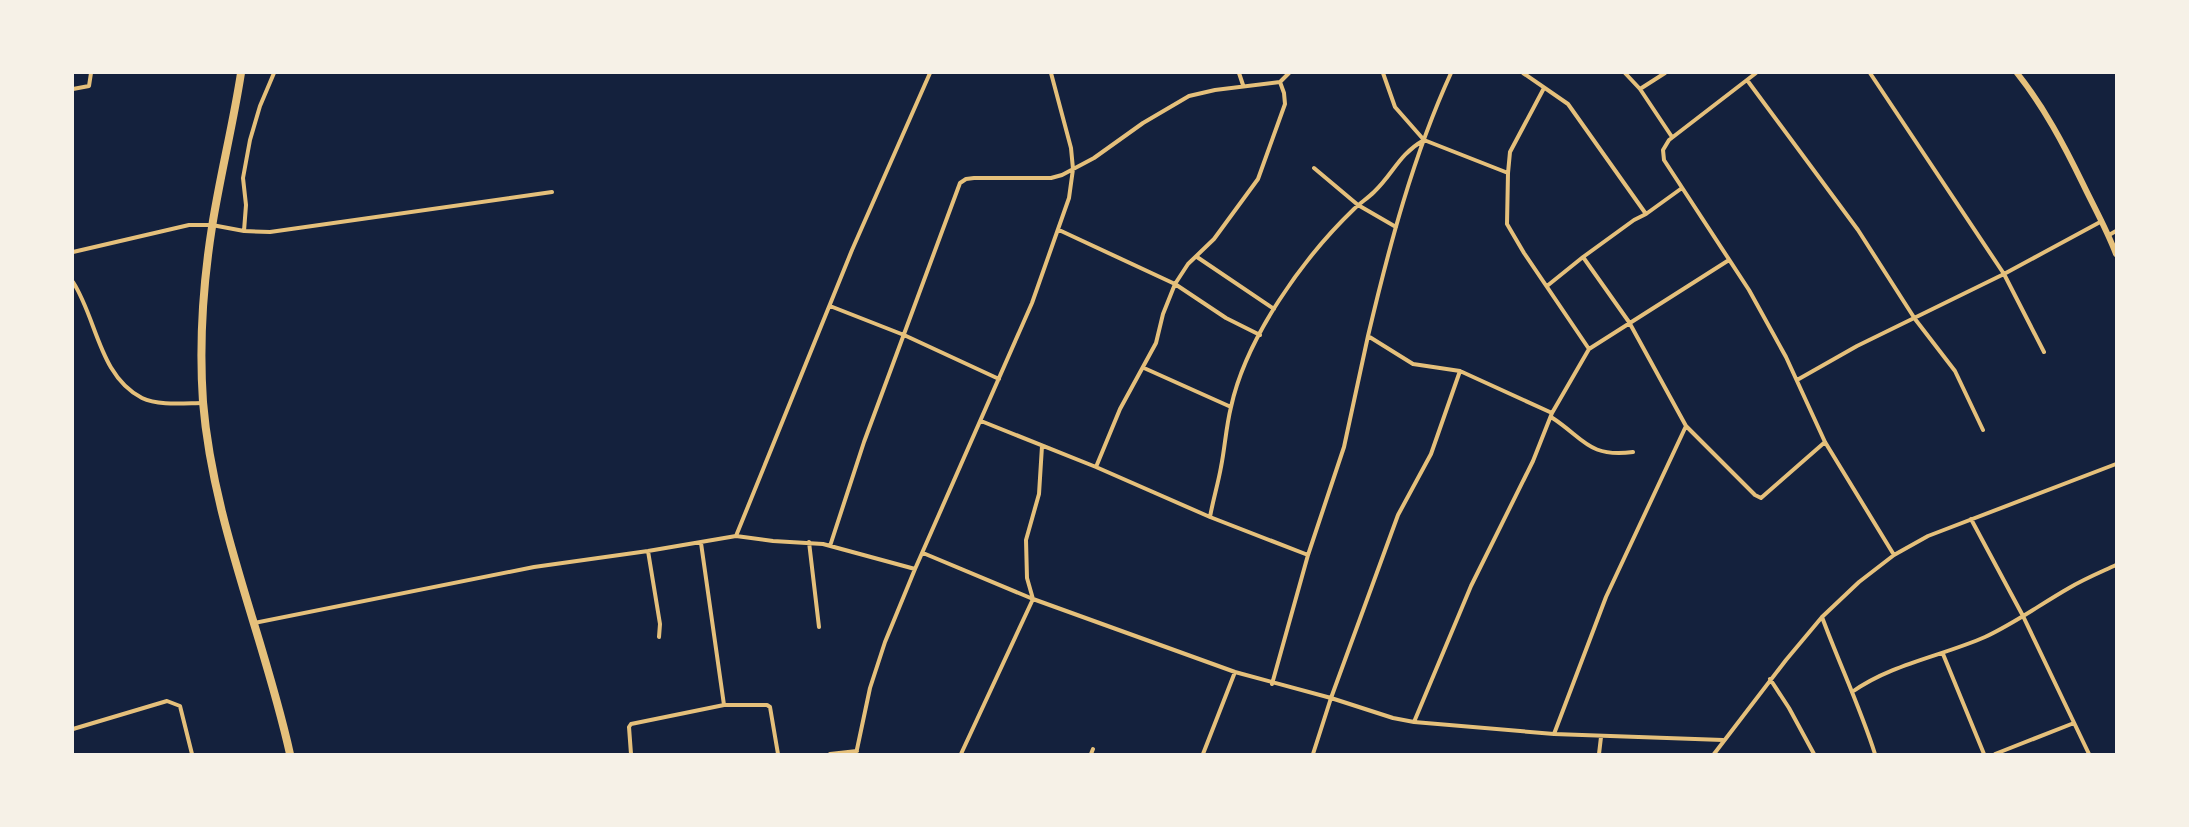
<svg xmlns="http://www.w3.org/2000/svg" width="2189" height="827" font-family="'Open Sans',sans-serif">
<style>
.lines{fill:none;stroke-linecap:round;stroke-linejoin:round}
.minor{stroke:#e5c07b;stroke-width:4}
.tertiary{stroke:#e5c07b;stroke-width:6}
.trunk{stroke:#e5c07b;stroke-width:8}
</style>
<rect width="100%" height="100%" fill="#14213d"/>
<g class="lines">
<!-- minor -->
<path class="minor" d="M1239,73L1243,85
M1383,73L1395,107L1424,140L1508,173
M1451,73C1413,156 1389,247 1368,336L1413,364L1460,371
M1523,73L1568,104L1646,214L1634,220L1583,257L1629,322L1686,426L1755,495L1761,498L1825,442
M1625,73L1640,89L1672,137
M1756,73L1669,140L1663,150L1664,160L1749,290L1786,357L1825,442L1894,555
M1870,73L2004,274L2102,221
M1747,80L1858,230L1915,319L1955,371L1983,430
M1544,88L1510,152L1508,173L1507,224L1524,253L1589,349L1729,260
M73,89L89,86L91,73
M1640,89L1665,73
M1314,168L1358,205L1396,227
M1646,214L1682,188
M1059,230L1175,284L1226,318L1260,335
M244,231L246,205L243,178L250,140L260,106L274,73
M2109,235L2116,231
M73,252L189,225H212L244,231L270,232L552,192
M1197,257L1274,309
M73,282C97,319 99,376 142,398C158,406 186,403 203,403
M1547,286L1583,257
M830,306L904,335L999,379
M1144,368L1231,407
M1797,380L1857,346L2004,274L2044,352
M1552,413L1533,461L1471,586L1414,722L1554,734L1606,597L1686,426
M1551,417C1584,438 1588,458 1633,452
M981,421L1096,467L1210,517L1308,555L1272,684
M1096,467L1120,409L1156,343L1163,314L1175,284L1188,264L1214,239L1258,179L1285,104L1284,93L1280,82
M1210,517C1213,500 1218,484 1221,467C1225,447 1226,427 1231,407C1246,338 1303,258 1354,209C1360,203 1368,198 1374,192C1394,173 1398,155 1424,140
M1971,519L2023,616L2089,754
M809,542L819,627
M701,543L724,705
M830,546L864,442L960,183L966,179L974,178H1051L1062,175L1094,158L1143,123L1189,96L1215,90L1280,82L1289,73
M648,551L660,624L659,637
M923,553L1033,599L1235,672L1331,698L1313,754
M1308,555L1344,447L1368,336
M915,569L823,544L773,541L736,536L852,250L930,73
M1822,617C1839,663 1860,707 1875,754
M254,623L534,567L648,551L736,536
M1943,654L1984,754
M1770,679L1789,708L1814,754
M1852,692C1891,664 1942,656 1985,637C2015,623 2041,604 2069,588C2084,579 2101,572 2116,565
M1414,722L1393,718L1331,698L1398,515L1431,454L1460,371L1552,413L1589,349
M73,729L167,701L180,706L192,754
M1554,734L1723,740
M631,754L629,727L631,724L724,705H767L770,707L778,754
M830,754L857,751
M856,754L870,688L885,642L915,569L1032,303L1069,198L1073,169L1071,148L1051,73
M961,754L1033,599L1027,578L1026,540L1039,494L1042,446
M1091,754L1093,749
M1203,754L1235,672
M1599,754L1601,737
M1714,754L1786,660L1822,617L1859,582L1894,555L1928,536L2116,464
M1995,754L2074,723"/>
<!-- tertiary -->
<path class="tertiary" d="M2017,73C2044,107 2064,145 2083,184C2094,207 2107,230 2116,254"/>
<!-- trunk -->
<path class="trunk" d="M241,73C233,125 220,176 212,227C203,284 199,344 203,402C213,523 264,636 290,754"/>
</g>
<!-- border -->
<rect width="2189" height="827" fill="none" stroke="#f6f1e7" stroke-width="148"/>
</svg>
